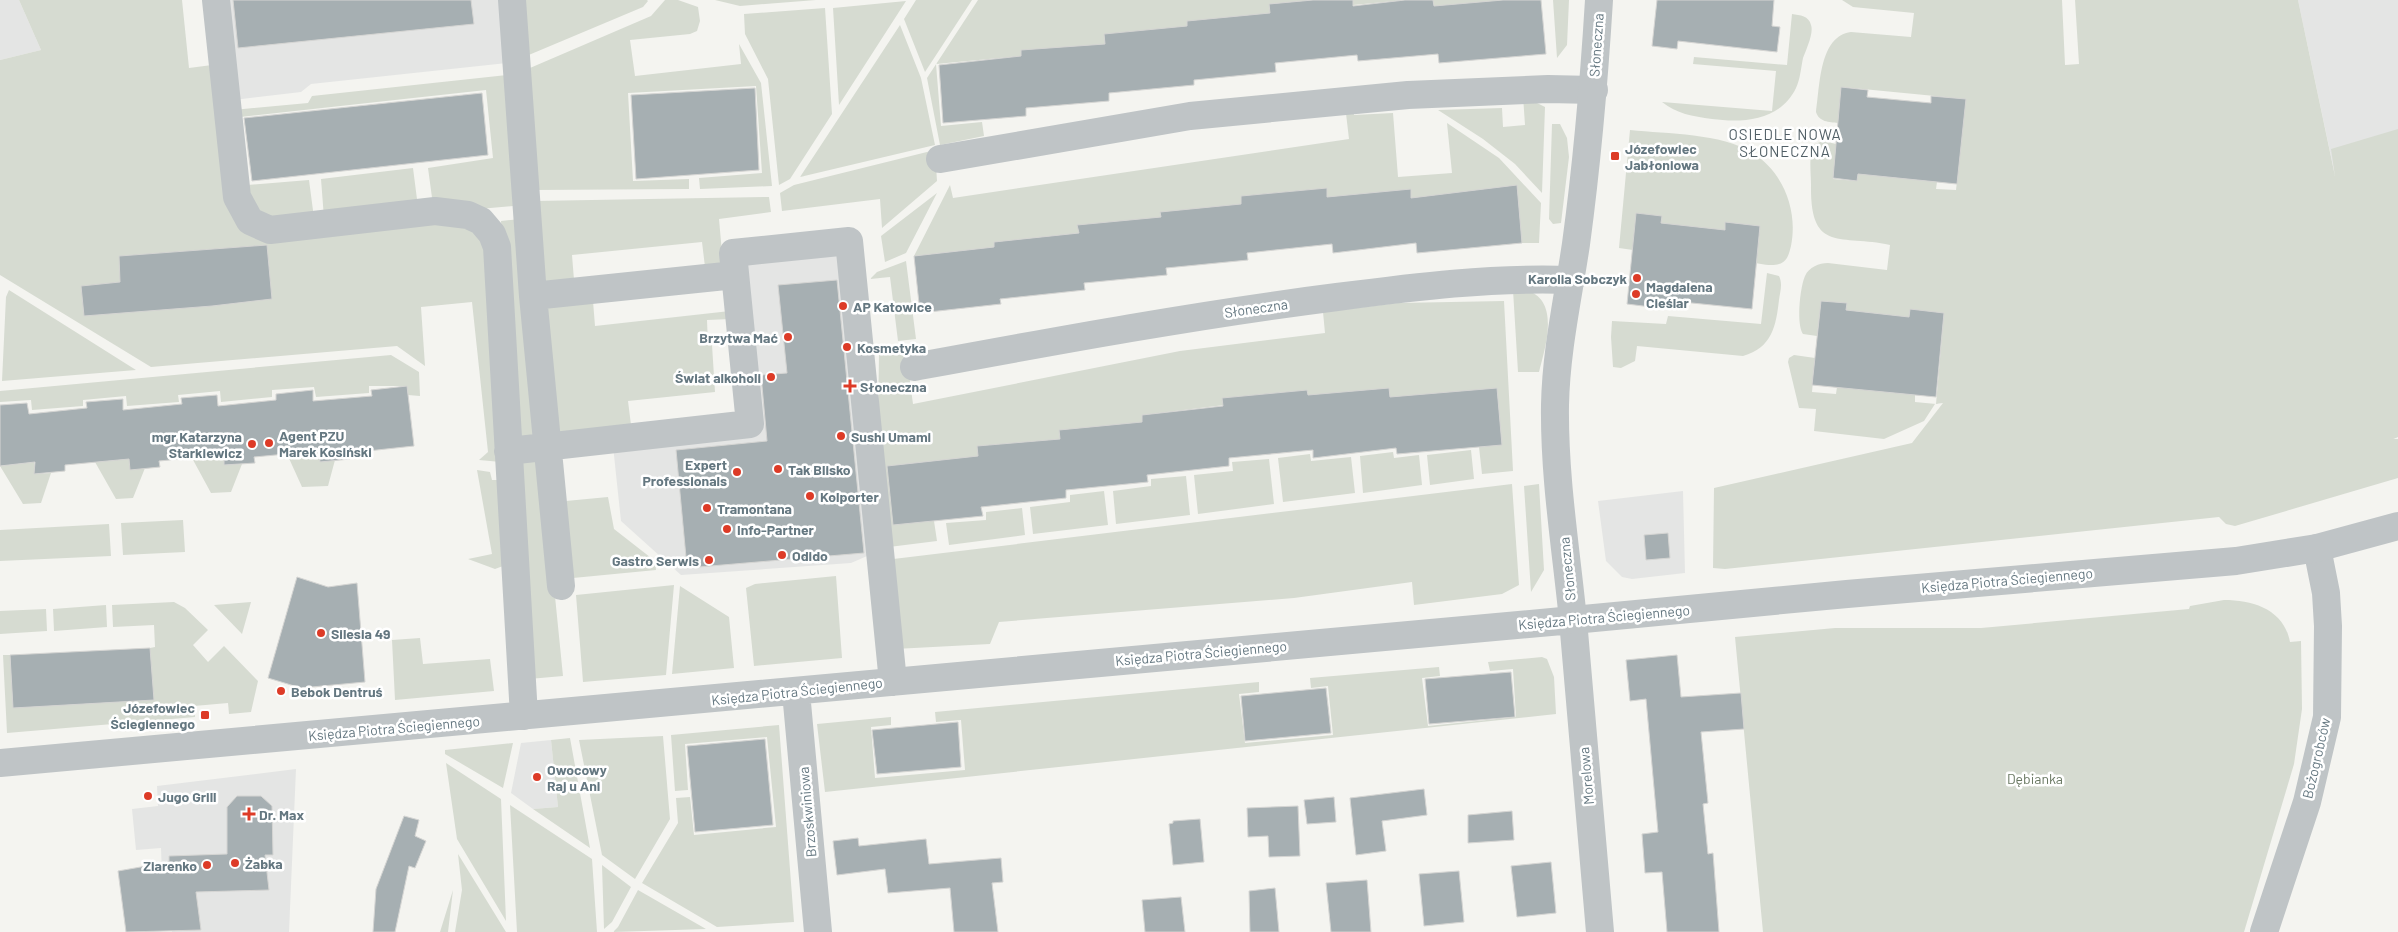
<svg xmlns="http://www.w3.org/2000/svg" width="2398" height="932" font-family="Barlow,sans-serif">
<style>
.built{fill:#e4e5e4}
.green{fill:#d6dbd1}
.building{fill:#a6afb2;stroke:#d5d5d3}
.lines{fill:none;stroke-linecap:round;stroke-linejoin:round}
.minor{stroke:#bfc4c6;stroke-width:28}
.tertiary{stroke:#bfc4c6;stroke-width:28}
.poi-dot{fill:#dd3b27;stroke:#fff;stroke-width:2}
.labels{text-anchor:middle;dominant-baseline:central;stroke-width:5;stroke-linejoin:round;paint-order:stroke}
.street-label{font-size:14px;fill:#647780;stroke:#fff}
.poi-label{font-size:14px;font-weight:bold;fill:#647780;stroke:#fff;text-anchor:start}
.park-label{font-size:14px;fill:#697862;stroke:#fff}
.neighbourhood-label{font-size:15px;letter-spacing:1px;fill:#515f66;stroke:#fff}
</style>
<rect width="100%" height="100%" fill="#f4f4f0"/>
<!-- built -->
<path class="built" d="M0,0H19L41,50L0,60Z
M223,0H503L507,63L311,84L301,92L234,100Z
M2298,0H2398V437L2391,440Z
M844,246L874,553L851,563L681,575L621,521L613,446L756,428L739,258Z
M1683,491L1685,573L1632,579L1622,577L1606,561L1598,501Z
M551,740L558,807L533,809L511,793L521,743Z
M296,769L289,932H172L162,876L161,848L136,850L132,809L158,806L157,786Z"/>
<!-- green -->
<path class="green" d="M19,0H182L189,68L212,65L249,228L466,222L486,240L501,462L479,460L488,452L472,302L421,307L425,366L397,346L151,367L0,275V60L41,50Z
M520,0H647L648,1L643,7L524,57Z
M665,0H678L698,7L700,21L697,31L690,34L630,40L635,76L741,64L739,44L761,83L772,186L700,189L699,178L762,173L756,86L628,93L633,181L689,179V189L534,190L523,71L651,16Z
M715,0H816L740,6Z
M916,0H972L925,72L904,19Z
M978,0H1313L1269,4L1270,13L1187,21V26L1104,35L1105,44L1021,50V56L936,64L941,126L982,122L984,136L940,145L927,78Z
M1353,0H1405L1353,5Z
M1433,0H1503L1434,6Z
M1553,0H1569L1567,45L1557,58Z
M1842,0H2062L2065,65L2079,64L2075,0H2298L2335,176L2331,149L2398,129V437L2393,439H2398V478L2235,526L2226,524L2219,517L1725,569L1713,568L1714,488L1912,443L1943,403L1935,404L1924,421L1884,439L1814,431L1816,409L1799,408L1788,362L1789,358L1794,355L1815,358L1812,392L1836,394L1837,387L1915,395V402L1936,404L1944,313L1910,309L1909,317L1846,310L1847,303L1821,301L1817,336L1803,334C1796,325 1800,287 1805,276C1809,267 1819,263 1828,263L1887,270L1890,245C1840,234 1810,254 1811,185C1811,173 1808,153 1815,144L1823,141L1836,144L1833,179L1857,181L1858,174L1937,182L1936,189L1956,190L1966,99L1842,87L1838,123C1829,122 1819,122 1816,112C1820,86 1819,36 1851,32L1911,37L1914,13L1853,7Z
M906,1L839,105L833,8Z
M825,8L832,114L790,179L779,185L768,79L745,34L744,14Z
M1792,14C1800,15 1809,16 1811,25C1814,33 1806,50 1803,58C1801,68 1800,80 1796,88C1780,121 1743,123 1712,119C1692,116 1677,114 1662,102L1772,111L1776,71L1693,64L1694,57L1787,65Z
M900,25L921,78L935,145L800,177Z
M507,75L513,206L468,210L433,205L428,168L493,158L486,90L240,117L248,185L309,180L314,218L254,217L233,110L308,103L312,96Z
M1523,96L1545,107L1542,193L1515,164L1483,139L1438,110L1502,108L1503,127L1525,125Z
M1353,104L1354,115L1393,113L1398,177L1452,173L1447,123L1499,158L1541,203L1539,243H1522L1517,185L1411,198V189L1327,197V189L1241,196V204L1160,212L1161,217L1078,225L1079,233L994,242V247L914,256L950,185L953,198L1349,139L1345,105Z
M1552,124H1560L1567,138L1569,157L1561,223L1553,224L1549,219Z
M1630,130C1668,134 1721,133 1753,153C1784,173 1798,211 1791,246C1789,254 1787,262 1779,264C1771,267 1757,263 1749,262L1757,252L1760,226L1726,222L1725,230L1661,223L1662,216L1633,250L1619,248Z
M935,150L937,181L882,228L880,199L782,211L780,193L794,185Z
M413,168L418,207L324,218L321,179Z
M937,193L906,253L885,262L881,236Z
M769,197L771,212L719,219L723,264L705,267L702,242L572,255L574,280L540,283L534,201Z
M521,219L537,438L515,440L501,221Z
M906,261L916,339L898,341L890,277L870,279L877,272Z
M1767,273L1779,276C1783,284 1780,292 1779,300C1776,326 1772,348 1743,356L1637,346L1635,361L1621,368L1613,367L1611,337L1612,321L1666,324L1668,316L1761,324Z
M9,290L136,370L2,381L6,297Z
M1513,290C1518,290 1524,289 1529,291C1560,303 1545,348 1539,372H1518Z
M593,301L595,326L730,311L731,319L707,320L708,345H712L715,392L628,401L631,425L554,433L541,307Z
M1504,301L1513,471L1482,474L1479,447L1502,444L1497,388L1390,397L1389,388L1308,395L1142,415V422L1059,430L1060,439L978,446V456L895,465L934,521L937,541L889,547L878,423L879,354L906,352L913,404L1180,351L1325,333L1323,312L1398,303Z
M391,355L419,372L420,396L408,395L407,386H369V393L316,397L314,387L272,390V397L221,402L220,391L178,395L179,402L127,406L126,396L83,400V406L32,410L31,400L0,402V391Z
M1471,450L1474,479L1430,485L1427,455Z
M319,451L320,462L335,460L328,486L302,487L287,454Z
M1393,452L1394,458L1419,455L1422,485L1363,493L1360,456Z
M1310,454L1311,461L1351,457L1355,493L1283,502L1278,458Z
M224,455L225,465L242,464L231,492L211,493L192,458Z
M541,457L563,676L529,679L516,459Z
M129,459L145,468L133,498L116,499L95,462Z
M1269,459L1274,504L1198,514L1194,475L1233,471L1232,462Z
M34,462L35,474L51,473L41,503L23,504L0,466Z
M477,470L490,472L492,480H499L503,566L495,569L468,559L492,554Z
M1186,476L1190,515L1116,524L1113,491L1151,486V479Z
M1512,484L1519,585L1502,594L1414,605L1412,582L1294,598L999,622L990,644L895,649L885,560Z
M1539,484L1544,570L1531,592L1524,486Z
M1104,491L1108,525L1033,534L1030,507L1070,502V495Z
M608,497L614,529L655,561L656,570L573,578L566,501Z
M1022,508L1025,535L949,545L946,523L986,520V512Z
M183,520L185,552L123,555L121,523Z
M109,524L111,556L0,561V530Z
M836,576L842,658L754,666L746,588L755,584Z
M674,585L666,675L583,682L576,595Z
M680,586L729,617L734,668L672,674Z
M2224,600C2254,600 2284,610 2290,642L2301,641L2302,709L2294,764L2244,932H1763L1735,637L1835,628H1981L2189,609L2190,606Z
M174,602L185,608L208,630L193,645L208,662L224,646L258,681L251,712L229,714L228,703L194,706L195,717L7,733L3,655H10L13,708L153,700L150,648L155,647L154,625L113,627L112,605Z
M251,602L242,634L214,605Z
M106,605L107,627L54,631L53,609Z
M46,609L47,631L0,634V611Z
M420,638L423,664L490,659L494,691L395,700L392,640Z
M1542,657L1547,659L1554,677L1556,714L825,792L817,724L891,717V725L871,727L875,778L965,770L961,720L936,722L935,712L1259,682V692L1239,694L1245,743L1333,735L1328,686L1311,688L1310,678L1439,667L1440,676L1422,678L1428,726L1516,717L1513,669L1490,671L1488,662Z
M779,725L794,922L717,927L642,883L678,823L676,798L690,797L694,835L776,827L767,737L685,744L688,790L675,791L671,735Z
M663,736L670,819L635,879L602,855L579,740Z
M570,738L590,848L533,809L558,807L551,740Z
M513,743L503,788L445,754V750Z
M446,763L501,799L506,921L457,839Z
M510,805L592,859L597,932H517Z
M458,854L506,932H455L462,890Z
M602,865L631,887L612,922L604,929Z
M453,890L448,932H440Z
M638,890L706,929L613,932L618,927Z"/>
<!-- building -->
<path class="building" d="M233,0H471L474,24L238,48Z
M1313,0H1353V6L1405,0H1433L1434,6L1503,0H1541L1546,54L1439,63L1438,54L1358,61L1357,55L1275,63L1276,72L1194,80V85L1109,93V101L1026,108V116L943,123L939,65L1021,56V50L1105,44L1104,34L1187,26V21L1270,13L1269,4Z
M1657,0H1774L1772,26L1780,27L1777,52L1678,41L1677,49L1652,46Z
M1841,87L1868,90L1867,97L1931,103V96L1966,99L1957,184L1858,174L1857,181L1833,178Z
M755,88L759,170L636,179L631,95Z
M482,93L488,155L252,181L244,118Z
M1517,185L1522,243L1417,253L1416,243L1333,253L1332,244L1247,253L1248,260L1166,268L1167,275L1084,283L1085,290L1000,299L1001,304L920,313L914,256L994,247V242L1079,233L1077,225L1161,217L1160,212L1241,204V196L1327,188V197L1411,189V198Z
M1636,213L1662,216L1661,223L1725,230V222L1760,226L1752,309L1652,299L1651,307L1627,304Z
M267,245L272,299L212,306L84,316L81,286L120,282L119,256Z
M837,280L864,553L687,568L676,450L767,441L761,375L787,373L778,285Z
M1821,301L1847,303L1846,310L1909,317L1910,309L1944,313L1936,397L1812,385Z
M407,386L414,446L349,453L350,459L320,462L319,451L254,457L255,463L224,465V455L159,461L160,467L130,470L129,459L65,465V471L34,474L35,462L0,466V405L27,403L29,414L87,408L86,402L123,399V410L182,404L181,398L217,395L218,406L276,400V394L313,390V401L372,396L371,390Z
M1389,388L1390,397L1497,388L1502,445L1397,454L1396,448L1313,458V450L1229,458V466L1147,475L1148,482L1066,490V498L981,507L983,516L893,525L887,466L978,456L977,446L1060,439L1059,430L1142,422V415L1223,406L1222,398L1307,390L1308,395Z
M1668,533L1670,558L1646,560L1644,535Z
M297,577L328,587L357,583L365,682L301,688L268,678Z
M150,648L154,700L13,708L10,655Z
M1677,655L1681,697L1741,693L1744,729L1701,732L1708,803L1703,804L1708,854L1713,853L1719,932H1667L1662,872L1645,873L1642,834L1658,832L1646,699L1630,701L1626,660Z
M1511,672L1515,717L1429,724L1425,679Z
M1326,688L1331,733L1245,741L1241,696Z
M958,722L961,767L877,774L872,730Z
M765,739L773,825L695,832L687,746Z
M1424,789L1427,815L1382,821L1386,851L1356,855L1350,798Z
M237,796H261L272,806L273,855H265L269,890L196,892L201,930L126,932L118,871L169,862V856L227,854V807Z
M1334,797L1336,822L1307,824L1304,800Z
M1298,806L1300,856L1269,857L1268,836L1248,837L1247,808Z
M1512,811L1514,840L1468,843V815Z
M404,816L419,820L415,836L426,841L415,868L409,866L395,932H373L376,889Z
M1200,819L1204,862L1173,865L1169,824L1173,823V821Z
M858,838L859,846L926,839L929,864L1001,858L1003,882L992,883L998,932H954L950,888L888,893L885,869L837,875L833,841Z
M1551,862L1556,913L1517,917L1511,866Z
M1459,871L1464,922L1424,926L1419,874Z
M1367,880L1371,932H1331L1326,883Z
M1275,888L1279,932H1250L1249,891Z
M1181,897L1185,932H1145L1142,900Z"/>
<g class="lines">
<!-- minor -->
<path class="minor" d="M216,0L237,197L250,221L270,230L435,211L468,215L481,221L492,234L497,247L524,716
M512,0L533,296L561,586
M940,159L1190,116L1408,95L1548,89L1594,90
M533,296L735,275
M914,367C1055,341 1195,315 1337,297C1414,287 1493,277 1571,280
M508,451L750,424L733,253L849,241L893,682
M796,692L818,932
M0,763L1573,620L1600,932
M2264,932L2307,802L2327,717L2328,626L2326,593L2317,548"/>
<!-- tertiary -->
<path class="tertiary" d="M1599,0C1594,82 1587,163 1576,244C1568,298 1556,351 1555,405C1554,477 1566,549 1573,620L1847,594L2236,561L2317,548L2398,526"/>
</g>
<!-- markers -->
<g class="poi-dot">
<rect x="1610" y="151" width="10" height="10" rx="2.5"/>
<circle cx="1637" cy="278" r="5"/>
<circle cx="1636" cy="294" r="5"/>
<circle cx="843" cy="306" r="5"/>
<circle cx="788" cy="337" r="5"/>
<circle cx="847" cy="347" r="5"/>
<circle cx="771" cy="377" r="5"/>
<path d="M847.5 378.5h5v5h5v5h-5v5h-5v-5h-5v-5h5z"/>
<circle cx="841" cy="436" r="5"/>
<circle cx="269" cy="443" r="5"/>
<circle cx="252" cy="444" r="5"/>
<circle cx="778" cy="469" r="5"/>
<circle cx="737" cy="472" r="5"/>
<circle cx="810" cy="496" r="5"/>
<circle cx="707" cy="508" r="5"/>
<circle cx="727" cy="529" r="5"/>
<circle cx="782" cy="555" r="5"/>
<circle cx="709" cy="560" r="5"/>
<circle cx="321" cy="633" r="5"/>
<circle cx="281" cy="691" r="5"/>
<rect x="200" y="710" width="10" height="10" rx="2.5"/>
<circle cx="537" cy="777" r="5"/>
<circle cx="148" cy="796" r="5"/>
<path d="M246.5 806.5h5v5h5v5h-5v5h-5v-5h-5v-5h5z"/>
<circle cx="235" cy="863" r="5"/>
<circle cx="207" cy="865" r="5"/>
</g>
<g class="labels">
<!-- street labels -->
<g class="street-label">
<text transform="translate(1596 45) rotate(-86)">Słoneczna</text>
<text transform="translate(1256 308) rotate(-8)">Słoneczna</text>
<text transform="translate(1567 569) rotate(-96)">Słoneczna</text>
<text transform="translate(2007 580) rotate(-5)">Księdza Piotra Ściegiennego</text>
<text transform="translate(1604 617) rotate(-5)">Księdza Piotra Ściegiennego</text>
<text transform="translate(1201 653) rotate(-5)">Księdza Piotra Ściegiennego</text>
<text transform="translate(797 691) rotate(-6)">Księdza Piotra Ściegiennego</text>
<text transform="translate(394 728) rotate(-5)">Księdza Piotra Ściegiennego</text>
<text transform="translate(2316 758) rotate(-77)">Bożogrobców</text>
<text transform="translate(1586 776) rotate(-95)">Morelowa</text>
<text transform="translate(807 812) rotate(-95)">Brzoskwiniowa</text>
</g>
<!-- poi labels -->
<g class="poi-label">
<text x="1625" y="148">Józefowiec<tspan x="1625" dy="16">Jabłoniowa</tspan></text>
<text x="1627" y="278" text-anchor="end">Karolia Sobczyk</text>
<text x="1646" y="286">Magdalena<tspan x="1646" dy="16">Cieślar</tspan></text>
<text x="853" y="306">AP Katowice</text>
<text x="778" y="337" text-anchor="end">Brzytwa Mać</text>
<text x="857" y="347">Kosmetyka</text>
<text x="761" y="377" text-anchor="end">Świat alkoholi</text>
<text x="860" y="386">Słoneczna</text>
<text x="279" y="435">Agent PZU<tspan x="279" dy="16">Marek Kosiński</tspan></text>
<text x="242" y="436" text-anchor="end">mgr Katarzyna<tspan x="242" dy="16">Starkiewicz</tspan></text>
<text x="851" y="436">Sushi Umami</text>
<text x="727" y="464" text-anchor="end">Expert<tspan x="727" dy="16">Professionals</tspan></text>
<text x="788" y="469">Tak Blisko</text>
<text x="820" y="496">Kolporter</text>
<text x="717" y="508">Tramontana</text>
<text x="737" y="529">Info-Partner</text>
<text x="792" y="555">Odido</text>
<text x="699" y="560" text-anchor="end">Gastro Serwis</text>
<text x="331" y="633">Silesia 49</text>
<text x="291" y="691">Bebok Dentruś</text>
<text x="195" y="707" text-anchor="end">Józefowiec<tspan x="195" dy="16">Ściegiennego</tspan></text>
<text x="547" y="769">Owocowy<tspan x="547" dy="16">Raj u Ani</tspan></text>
<text x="158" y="796">Jugo Grill</text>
<text x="259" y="814">Dr. Max</text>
<text x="245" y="863">Żabka</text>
<text x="197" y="865" text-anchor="end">Ziarenko</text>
</g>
<!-- park labels -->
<g class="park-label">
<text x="2035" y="778">Dębianka</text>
</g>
<!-- neighbourhood labels -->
<g class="neighbourhood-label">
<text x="1785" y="134">OSIEDLE NOWA<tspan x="1785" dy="17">SŁONECZNA</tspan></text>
</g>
</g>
</svg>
